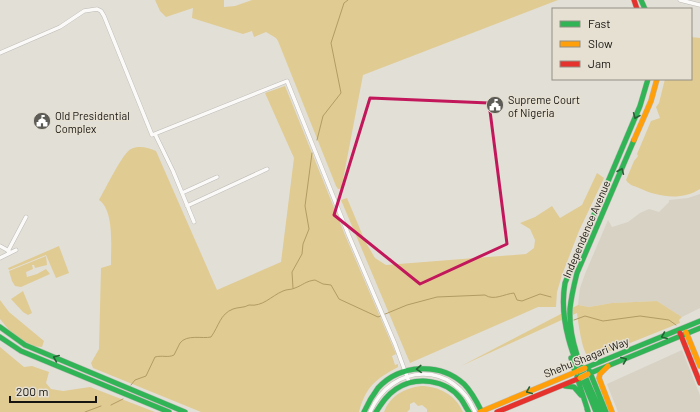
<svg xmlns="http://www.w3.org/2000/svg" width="700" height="412" font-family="Barlow,sans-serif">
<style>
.built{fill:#d8d2c4}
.green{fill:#e0cb93}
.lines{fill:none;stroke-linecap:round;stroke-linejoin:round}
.stream{stroke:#b29c64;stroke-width:1}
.street-casing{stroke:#bdbbb5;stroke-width:4.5}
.fast-casing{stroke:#bdbbb5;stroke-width:6}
.slow-casing{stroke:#bdbbb5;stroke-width:6}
.jam-casing{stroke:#bdbbb5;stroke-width:6}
.street{stroke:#fbfaf9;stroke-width:3.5}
.fast{stroke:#30b455;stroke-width:5}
.slow{stroke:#ff9f0a;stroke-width:5}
.jam{stroke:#e5322d;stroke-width:5}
.slow-bridge-casing{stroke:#bdbbb5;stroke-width:6;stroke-linecap:butt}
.slow-bridge{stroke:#ff9f0a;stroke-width:5}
.oneway{stroke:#246433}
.marked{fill:none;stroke:#c2185b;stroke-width:3;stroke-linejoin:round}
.labels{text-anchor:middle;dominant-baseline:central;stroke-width:3;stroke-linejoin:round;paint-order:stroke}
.poi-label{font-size:11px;fill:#171511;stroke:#e6e0d3;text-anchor:start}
.street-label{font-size:11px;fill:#171511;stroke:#e6e0d3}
</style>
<rect width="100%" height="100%" fill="#e2dfd7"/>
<!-- built -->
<path class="built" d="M700,194V308L682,317L657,301L612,303L589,307L578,305L580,288L585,274L608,220L612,227L628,222L640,213L649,209L659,212L669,202V200L688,198Z
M682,350L700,395V412H618L607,384Z"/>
<!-- green -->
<path class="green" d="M155,0H224V7L235,6L252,0H558L363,75L342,185L343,188L338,189L336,186L278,41L276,38L266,32L254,37L252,31L243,34L192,18L193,8L166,17L160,11Z
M691,37L700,38V189C681,201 658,197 639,188C634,186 629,185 626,180L634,161L638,156L637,154L651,121L660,118L656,107L659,103L665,79H691Z
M285,86L345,235L396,354L392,356L395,365L398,364V367C376,379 366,386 359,412H201L93,368L91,363L99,349L101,268L111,265V261C111,245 114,210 99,200C105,190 123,152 131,149C139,145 149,148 156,151L217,290L281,262L294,158L265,93Z
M597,173L604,178L579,231L562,275L557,292L556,307H538L410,363L341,200L347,198L365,241L375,258L386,265L526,254L534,248L535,240L530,229L520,223L535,217L552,206L560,218L582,205Z
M59,246L69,273L56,278L46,255L9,270L8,268Z
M46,256L47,265L35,268L34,265H32L33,269L26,272L27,277L37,274L46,269L50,274L21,287L15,286L12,281L9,271Z
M23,291L32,313L28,315L23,312L11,299Z
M0,300L9,312L44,341L42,347L31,346L14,336L0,319Z
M657,301L682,317L679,320L680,323L595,357C593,357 591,358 589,357C582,354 578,320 577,313L461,366L578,305L589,307L612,303Z
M0,347L24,367L32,366L49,372L46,383L51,389L63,391L90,387L155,412H0Z
M421,386C438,386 456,395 463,412H427V409L422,405L418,406L414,402L410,404V409L407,412H384C390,396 404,388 421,386Z"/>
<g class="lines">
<!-- stream -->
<path class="stream" d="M317,140L323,116L341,93L331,43L344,3L348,0
M293,288L292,272L302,254L303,244L309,229L305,206L312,153
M574,320L585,316L603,321L640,316L669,320L676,325
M131,385L135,380L146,376L155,357C162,355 168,358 174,355C176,351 178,347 180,343C187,334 202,339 211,337C219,326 220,314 233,309C238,307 244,308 249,305C263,307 271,296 283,291C287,289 291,290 295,288C303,285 306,281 315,280L323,284L331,285L339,299L378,317L407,305L437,297L485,295C494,301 504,294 514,293L517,300L522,301L540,294L551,297
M111,405L123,399
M85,412L101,406"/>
<defs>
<path id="street" d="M680,0L700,5
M0,53L60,27L84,11L97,9L101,11L104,16L152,135L287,81L349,236L395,344L409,382
M155,134L173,171L194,222
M182,193L217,177
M187,206L267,169
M0,246L9,251
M8,251L26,217
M0,258L16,250
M370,412C392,362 454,361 475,412"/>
<path id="fast" d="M641,0L645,9
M0,327L25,345L185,412
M0,337L21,351L169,412
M571,358L575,372
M585,368L700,321
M589,370L606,412
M588,374L700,328
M577,377L588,411
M565,386L574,387L581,395
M587,409L588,412
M364,412C368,403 372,396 378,388C400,364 440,362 464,384C472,392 477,402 482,412
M376,412C382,403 387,395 396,389C416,376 446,379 461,399C464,403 466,408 469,412
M596,412C580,371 557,328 565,283L640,106L648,79
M601,412C587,380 568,345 570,309C571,297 574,285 577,273L634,140"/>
<path id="slow" d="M634,140L651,101L657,79
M686,332L700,366
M608,366L600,374L599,378L612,412
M480,412L578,371"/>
<path id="jam" d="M634,0L637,9
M680,333L700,383
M497,412L580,378"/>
</defs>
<!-- street casing -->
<use href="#street" class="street-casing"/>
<!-- fast casing -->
<use href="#fast" class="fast-casing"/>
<!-- slow casing -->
<use href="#slow" class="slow-casing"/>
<!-- jam casing -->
<use href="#jam" class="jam-casing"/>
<!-- street -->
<use href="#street" class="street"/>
<!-- fast -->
<use href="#fast" class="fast"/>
<!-- slow -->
<use href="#slow" class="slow"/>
<!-- jam -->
<use href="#jam" class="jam"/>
<defs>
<path id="slow-bridge" d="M578,371L585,368
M580,378L588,374"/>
</defs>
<!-- slow-bridge casing -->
<use href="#slow-bridge" class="slow-bridge-casing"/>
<!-- slow-bridge -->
<use href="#slow-bridge" class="slow-bridge"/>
</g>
<!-- one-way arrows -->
<defs><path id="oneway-chevron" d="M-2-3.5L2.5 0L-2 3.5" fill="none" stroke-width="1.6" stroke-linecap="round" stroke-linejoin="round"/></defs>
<g class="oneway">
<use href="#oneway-chevron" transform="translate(636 116) rotate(113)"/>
<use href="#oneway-chevron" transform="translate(621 171) rotate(-67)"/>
<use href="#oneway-chevron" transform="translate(664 336) rotate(158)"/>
<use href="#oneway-chevron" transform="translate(56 358) rotate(-157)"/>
<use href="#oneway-chevron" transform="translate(624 360) rotate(-22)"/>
<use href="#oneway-chevron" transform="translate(419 369) rotate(177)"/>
<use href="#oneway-chevron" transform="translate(529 391) rotate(157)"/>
</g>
<!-- marked area -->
<path class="marked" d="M370,98L489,103L507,244L420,284L334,215Z"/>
<!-- icons -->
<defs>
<symbol id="civic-disc" viewBox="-11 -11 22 22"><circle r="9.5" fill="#5e5c56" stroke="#e6e0d3"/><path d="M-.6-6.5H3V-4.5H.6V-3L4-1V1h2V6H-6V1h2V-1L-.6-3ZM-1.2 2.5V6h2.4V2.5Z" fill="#fff"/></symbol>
</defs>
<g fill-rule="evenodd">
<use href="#civic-disc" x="485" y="95" width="20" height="20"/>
<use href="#civic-disc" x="32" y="111" width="20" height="20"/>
</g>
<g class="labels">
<!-- poi labels -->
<g class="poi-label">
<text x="508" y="99">Supreme Court<tspan x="508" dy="13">of Nigeria</tspan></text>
<text x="55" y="115">Old Presidential<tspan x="55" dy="13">Complex</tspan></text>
</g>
<!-- street labels -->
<g class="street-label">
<text transform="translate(586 229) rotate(-67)">Independence Avenue</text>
<text transform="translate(586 357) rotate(-22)">Shehu Shagari Way</text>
</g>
</g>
<!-- legend -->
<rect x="552" y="8" width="140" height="72" fill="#e6e0d3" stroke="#938f85"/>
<rect x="560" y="21" width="20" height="6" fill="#30b455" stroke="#938f85"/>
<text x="588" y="28" font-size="12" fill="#171511">Fast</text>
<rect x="560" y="41" width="20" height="6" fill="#ff9f0a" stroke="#938f85"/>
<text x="588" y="48" font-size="12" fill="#171511">Slow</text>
<rect x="560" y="61" width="20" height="6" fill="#e5322d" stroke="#938f85"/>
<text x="588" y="68" font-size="12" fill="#171511">Jam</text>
<!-- scale -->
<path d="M10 396v6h86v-6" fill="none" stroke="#171511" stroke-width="2"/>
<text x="16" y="396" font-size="12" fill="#171511" stroke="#e6e0d3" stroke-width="3" paint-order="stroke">200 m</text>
</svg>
